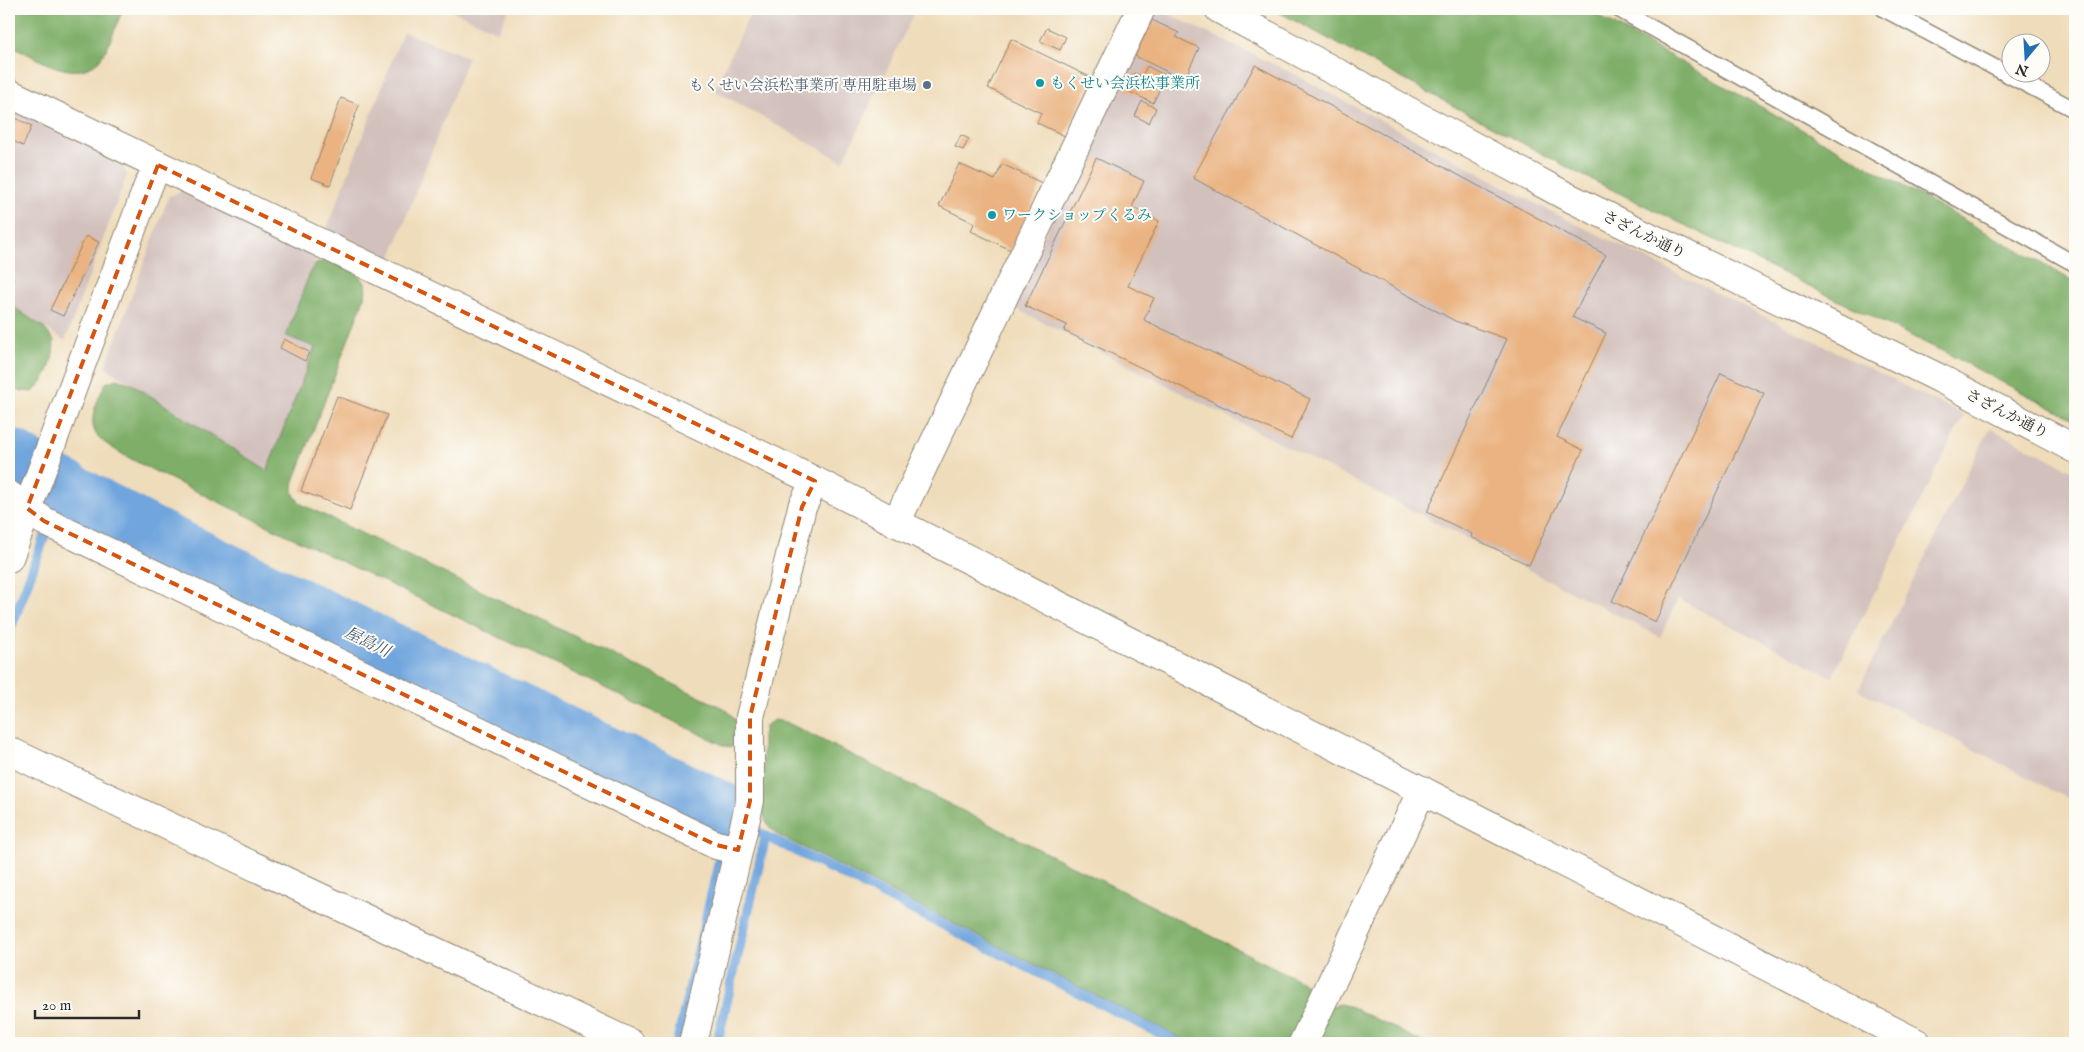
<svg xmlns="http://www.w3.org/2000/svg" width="2084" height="1052" font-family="'IM FELL English','Noto Serif JP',serif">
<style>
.industrial{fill:#d1c0bc}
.forest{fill:#7eae68;stroke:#546c4a}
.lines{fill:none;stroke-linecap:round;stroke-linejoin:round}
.stream{stroke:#70a5dd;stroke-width:10}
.river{stroke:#70a5dd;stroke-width:62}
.building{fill:#eab381}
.service-casing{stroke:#8d8472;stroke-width:18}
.minor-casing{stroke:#8d8472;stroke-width:30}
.tertiary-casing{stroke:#8d8472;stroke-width:30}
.service{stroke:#fff;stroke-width:15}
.minor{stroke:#fff;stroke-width:28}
.tertiary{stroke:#fff;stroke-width:28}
.marked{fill:none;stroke:#d5540f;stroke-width:4;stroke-dasharray:10 6;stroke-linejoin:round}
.culture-dot{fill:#0f9aa8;stroke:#fdfcf7;stroke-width:2}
.service-dot{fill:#5c6f8a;stroke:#fdfcf7;stroke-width:2}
.labels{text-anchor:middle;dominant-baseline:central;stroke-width:4;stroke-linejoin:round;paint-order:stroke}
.culture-label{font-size:15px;fill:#0d838f;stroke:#fdfcf7;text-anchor:start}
.service-label{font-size:15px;fill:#4e5e75;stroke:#fdfcf7;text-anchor:end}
.street-label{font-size:15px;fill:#2b2b2b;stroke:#fdfcf7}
.water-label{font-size:16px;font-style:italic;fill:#475c72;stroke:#fdfcf7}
</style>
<rect width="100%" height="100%" fill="#fdfcf7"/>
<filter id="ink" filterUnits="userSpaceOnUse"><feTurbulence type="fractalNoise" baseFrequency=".02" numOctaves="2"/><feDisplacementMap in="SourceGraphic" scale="10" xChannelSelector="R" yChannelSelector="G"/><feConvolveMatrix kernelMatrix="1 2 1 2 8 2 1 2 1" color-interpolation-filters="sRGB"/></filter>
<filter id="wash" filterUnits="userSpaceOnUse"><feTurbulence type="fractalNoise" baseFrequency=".0096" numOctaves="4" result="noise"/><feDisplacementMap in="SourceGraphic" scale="20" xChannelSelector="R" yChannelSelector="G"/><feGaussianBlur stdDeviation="1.12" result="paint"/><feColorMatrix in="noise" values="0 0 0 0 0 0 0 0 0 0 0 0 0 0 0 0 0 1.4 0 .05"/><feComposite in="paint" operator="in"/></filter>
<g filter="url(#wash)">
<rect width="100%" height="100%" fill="#efdcba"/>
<!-- industrial -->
<path class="industrial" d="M449,9H509L498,32Z
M752,9H916L843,162L714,90Z
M1152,9H1158L1298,76L1554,213L1964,415L1832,677L1678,599L1660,637L1011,306Z
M403,32L468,57L389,262L326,231Z
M9,107L121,161L127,175L65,341L9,304Z
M182,191L317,256L286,336L315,347L267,471L105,367L169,196Z
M1990,428L2075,472V802L1858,690Z"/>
<!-- forest -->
<path class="forest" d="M9,9H123C117,23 107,55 95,64C70,83 32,55 9,44Z
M1273,9H1586L2075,282V420L1950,355L1576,172Z
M323,261C333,262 357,272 363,280C367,285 366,290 365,296L294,481C291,493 294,497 303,505L725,709C737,717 740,731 736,744L731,747L725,746L179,483C162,474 105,449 96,434C87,419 99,397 106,383L117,379L132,384L267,471L315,347L286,336L311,270L316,264Z
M9,304L43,327L54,340C53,363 49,376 33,392L16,390L9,386Z
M774,720L786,722L1301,981L1310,989L1313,1000L1294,1043H1190L780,836C770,829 765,823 763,811V737L765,726Z
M1340,1004L1352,1007L1424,1043H1311L1331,1006Z"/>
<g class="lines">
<!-- stream -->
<path class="stream" d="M55,509L62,490
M9,633L44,538
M756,831L1179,1043
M726,838L730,817L733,819
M677,1043L720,858
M717,1043L766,835"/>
<!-- river -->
<path class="river" d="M9,459L45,481L151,538L730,817"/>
</g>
<g id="blocks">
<!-- building -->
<path class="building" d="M1152,20L1179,33L1176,37L1199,48L1184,80L1135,56Z
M1047,28L1066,37L1060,50L1040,41Z
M1011,39L1092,78L1065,136L1037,123L1041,113L988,88Z
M1255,65L1606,255L1572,317L1606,333L1557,437L1583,450L1529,565L1471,537L1472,534L1427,512L1507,339L1455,321L1193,178Z
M1147,66L1166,76L1153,103L1126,90L1134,73L1142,76Z
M341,98L359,105L330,185L311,178Z
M1142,101L1156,108L1149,123L1135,116Z
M9,115L32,126L23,146L9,139Z
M961,135L969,139L963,150L955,147Z
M1096,158L1144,181L1132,207L1159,221L1128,286L1154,298L1144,320L1310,399L1291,439L1064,331L1067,325L1025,306Z
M959,164L995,180L1002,164L1042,183L1011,250L971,231L974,223L939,206Z
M86,236L99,242L63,316L50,310Z
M9,276L14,279L9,288Z
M284,339L309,352L305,361L280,348Z
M1721,373L1764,393L1655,622L1612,601Z
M337,396L387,415L350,510L301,491Z"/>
</g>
</g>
<g filter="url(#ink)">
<use href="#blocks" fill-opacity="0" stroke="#8d8472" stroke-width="1"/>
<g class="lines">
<defs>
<path id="service" d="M1618,9L2075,264
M1884,9L2075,110"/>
<path id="minor" d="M9,93L815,481L1917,1043
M9,495L44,521L716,845L738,850
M896,523L1141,9
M9,558L148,186L158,165
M9,751L630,1043
M693,1043L750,801V717L802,507L815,481
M1303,1043L1422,790"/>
<path id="tertiary" d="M1219,9L1564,195L1939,378L2075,449"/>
</defs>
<!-- service casing -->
<use href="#service" class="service-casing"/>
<!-- minor casing -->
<use href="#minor" class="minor-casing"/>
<!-- tertiary casing -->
<use href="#tertiary" class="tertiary-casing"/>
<!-- service -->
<use href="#service" class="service"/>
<!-- minor -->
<use href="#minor" class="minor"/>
<!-- tertiary -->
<use href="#tertiary" class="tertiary"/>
</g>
</g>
<!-- marked area -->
<path class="marked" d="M158,165L815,481L802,507L750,717V801L738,850L716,845L44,521L27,508Z"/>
<!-- markers -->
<g class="culture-dot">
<circle cx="1040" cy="83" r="5"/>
<circle cx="992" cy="215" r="5"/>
</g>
<circle class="service-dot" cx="927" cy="85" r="5"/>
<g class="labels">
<!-- culture labels -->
<g class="culture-label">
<text x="1050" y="83">もくせい会浜松事業所</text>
<text x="1002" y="215">ワークショップくるみ</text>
</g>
<!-- service labels -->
<g class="service-label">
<text x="917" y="85">もくせい会浜松事業所 専用駐車場</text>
</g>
<!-- street labels -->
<g class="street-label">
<text transform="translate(1644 235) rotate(26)">さざんか通り</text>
<text transform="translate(2007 414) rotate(27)">さざんか通り</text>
</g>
<!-- water labels -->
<g class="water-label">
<text transform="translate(367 643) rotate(26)">屋島川</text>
</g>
</g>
<!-- margin -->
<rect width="2084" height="1052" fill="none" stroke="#fdfcf7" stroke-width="30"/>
<!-- north arrow -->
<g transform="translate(2026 58) rotate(198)"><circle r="24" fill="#fdfcf7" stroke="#a9a8a5"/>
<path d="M0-4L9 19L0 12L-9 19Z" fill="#1f6fb2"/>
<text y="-8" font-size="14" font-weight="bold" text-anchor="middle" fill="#2b2b2b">N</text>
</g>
<!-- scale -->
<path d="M35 1010v8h104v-8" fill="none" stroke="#2b2b2b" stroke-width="2.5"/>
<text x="42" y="1010" font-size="15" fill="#2b2b2b" stroke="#fdfcf7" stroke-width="4" paint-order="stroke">20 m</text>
</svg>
